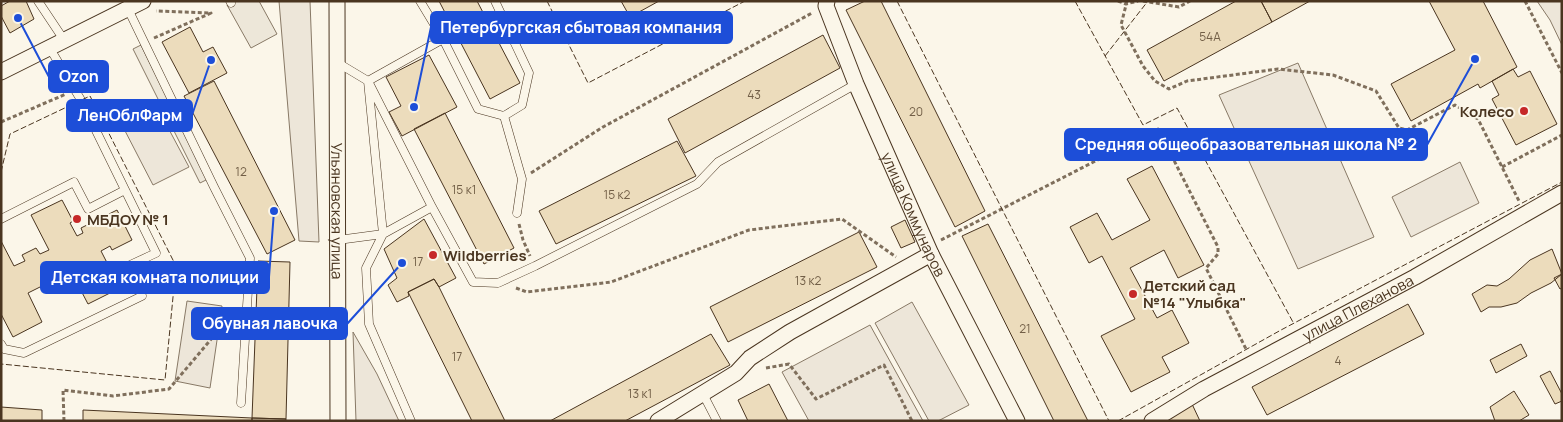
<svg xmlns="http://www.w3.org/2000/svg" width="1563" height="422" font-family="Manrope,sans-serif">
<style>
.green{fill:#ede6d9;stroke:#887966}
.parking{fill:#ede7d9;stroke:#887966}
.building{fill:#ecdcbc;stroke:#4a3520}
.lines{fill:none;stroke-linecap:round;stroke-linejoin:round}
.service-casing{stroke:#4a3520;stroke-width:9}
.minor-casing{stroke:#4a3520;stroke-width:17}
.path{stroke:#7f6f5c;stroke-width:3;stroke-dasharray:4 2.5;stroke-linecap:butt}
.service{stroke:#fbf6e9;stroke-width:8}
.minor{stroke:#fbf6e9;stroke-width:15}
.fence{stroke:#4a3520;stroke-width:1;stroke-dasharray:6 2.5;stroke-linecap:butt}
.poi-dot{fill:#c62828;stroke:#fbf6e9;stroke-width:2}
.labels{text-anchor:middle;dominant-baseline:central;stroke-width:4;stroke-linejoin:round;paint-order:stroke}
.number-label{font-size:12px;fill:#725f47}
.poi-label{font-size:15px;font-weight:bold;fill:#4a3520;stroke:#fbf6e9;text-anchor:start}
.street-label{font-size:15px;fill:#4a3520;stroke:#fbf6e9}
.leader{fill:none;stroke:#1d4ed8;stroke-width:2}
.callout-dot{fill:#1d4ed8;stroke:#fbf6e9;stroke-width:2}
.callout{fill:#1d4ed8;stroke:#1d4ed8;stroke-width:2}
.callout-label{font-size:16px;text-anchor:middle;font-weight:bold;fill:#fff}
</style>
<rect width="100%" height="100%" fill="#fbf6e9"/>
<!-- green -->
<path class="green" d="M279,1H310L319,242L299,241Z
M1537,1H1562V45L1550,20Z
M1298,63L1374,237L1298,269L1219,95Z
M157,107L189,167L153,185L122,125Z
M1460,162L1479,203L1411,237L1392,197Z
M187,301L222,306L210,388L175,381Z
M912,302L969,405L938,421H929L875,323Z
M870,325L923,421H809L782,372Z
M353,332L377,374L399,421H356Z"/>
<!-- parking -->
<path class="parking" d="M234,1H259L277,34L251,48L227,5Z
M141,45L208,179L200,183L133,49Z"/>
<!-- building -->
<path class="building" d="M10,1H26L34,19L10,33L1,16V6Z
M439,1H477L520,83L490,99Z
M621,1H659L630,17Z
M865,1H881L985,211L955,227L846,10Z
M1236,1H1261L1272,22L1164,81L1147,50Z
M1261,1H1310L1272,22Z
M1429,1H1483L1517,67L1480,88L1478,84L1411,121L1391,84L1455,50Z
M190,27L203,52L213,47L227,73L189,93L162,42Z
M823,35L840,68L685,153L668,119Z
M429,55L457,107L402,136L389,112L401,106L386,77Z
M1513,69L1518,77L1530,71L1557,124L1516,145L1492,99L1499,95L1492,81Z
M214,81L295,240L267,254L184,96Z
M445,113L514,248L484,264L414,129Z
M677,141L696,176L556,244L539,211Z
M1152,166L1204,265L1178,278L1164,250L1130,268L1157,318L1172,310L1189,343L1162,357L1170,372L1131,392L1101,336L1135,319L1102,256L1089,263L1070,227L1097,213L1112,240L1150,220L1127,179Z
M62,200L73,221L70,223L77,236L83,233L81,228L117,210L132,240L112,250L110,246L101,251L120,288L88,304L76,281L81,279L76,269L28,293L42,322L13,337L1,314V241L14,266L25,261L22,255L36,248L40,254L49,250L31,215Z
M424,219L456,278L439,287L434,279L408,292L409,296L397,302L388,285L397,278L384,249Z
M905,220L915,242L901,248L891,227Z
M988,224L1088,421H1054L962,236Z
M859,232L877,267L728,342L710,307Z
M1552,249L1562,274L1551,283L1531,293L1517,303L1501,307H1489L1481,312L1472,294L1487,285L1497,286L1509,279L1530,260Z
M258,261L290,262L286,419L252,418Z
M1562,274V288L1560,289L1554,278Z
M434,279L439,287L505,421H472L408,292Z
M1408,304L1424,334L1267,415L1252,387Z
M711,334L730,365L625,421H550Z
M1521,344L1527,356L1496,373L1490,360Z
M1550,371L1562,394V401L1555,404L1540,376Z
M769,384L788,421H748L738,400Z
M1514,391L1529,415L1519,421H1495L1490,407Z
M1192,404L1200,421H1163Z
M1,407L42,410V421H1Z
M83,410L252,418V421H83Z
M252,418L286,419V421H252Z"/>
<g class="lines">
<defs>
<path id="service" d="M38,1L64,40
M230,1L231,3
M495,1L529,73L522,105L504,116
M128,9L214,187L250,258L241,403
M443,39L478,109L504,116L522,179L517,213
M432,207L473,282L498,283L535,266L697,184L718,162L856,84
M1,219L74,182L88,209L125,190
M338,240L383,234L368,81L338,63
M1,344L4,349L24,353L142,296L128,266L156,253L81,100L49,47
M703,394L717,421
M411,421L369,324L366,268L383,234L432,207L368,81L443,39L420,1"/>
<g id="minor">
<path id="s1" d="M337,1L338,421"/>
<path id="s2" d="M827,1L826,6L856,84L931,254L1017,421"/>
<path d="M1,72L143,1"/>
<path d="M658,421L736,373L750,358L790,332L931,254"/>
<path id="s3" d="M1152,421L1204,389L1415,277L1562,193"/>
</g>
</defs>
<!-- service casing -->
<use href="#service" class="service-casing"/>
<!-- minor casing -->
<use href="#minor" class="minor-casing"/>
<!-- path -->
<path class="path" d="M1118,1L1126,4L1138,1
M1127,1L1121,25L1143,66L1155,81L1169,89L1187,81L1278,69L1333,75L1376,91L1399,128L1407,130L1455,105L1478,119L1519,201
M1143,1L1179,7L1190,1
M1525,1L1562,73
M154,38L211,13L156,11
M1,122L66,94
M1502,167L1562,135
M531,173L603,127L812,13
M519,224L523,240L530,256
M941,240L1158,129L1218,247V254L1206,268L1246,349
M516,288L527,292L611,282L749,230L842,219L896,257
M766,368L789,364L816,399L884,365L912,421
M64,421L63,390L113,396L169,389L235,311"/>
<!-- service -->
<use href="#service" class="service"/>
<!-- minor -->
<use href="#minor" class="minor"/>
<!-- fence -->
<path class="fence" d="M547,1L588,83L745,1
M897,1L1109,421
M1075,1L1143,125L1177,108L1294,324
M1105,56L1148,1
M1,172L10,134L90,96L176,266L165,380L1,364
M1118,421L1281,330L1562,182"/>
</g>
<!-- markers -->
<g class="poi-dot">
<circle cx="1524" cy="111" r="5"/>
<circle cx="77" cy="219" r="5"/>
<circle cx="433" cy="255" r="5"/>
<circle cx="1133" cy="294" r="5"/>
</g>
<g class="labels">
<!-- number labels -->
<g class="number-label">
<text x="1210" y="36">54А</text>
<text x="754" y="94">43</text>
<text x="916" y="111">20</text>
<text x="241" y="171">12</text>
<text x="464" y="189">15 к1</text>
<text x="617" y="194">15 к2</text>
<text x="418" y="261">17</text>
<text x="808" y="280">13 к2</text>
<text x="1025" y="328">21</text>
<text x="457" y="356">17</text>
<text x="1338" y="360">4</text>
<text x="640" y="393">13 к1</text>
</g>
<!-- poi labels -->
<g class="poi-label">
<text x="1514" y="111" text-anchor="end">Колесо</text>
<text x="87" y="219">МБДОУ № 1</text>
<text x="443" y="255">Wildberries</text>
<text x="1143" y="285">Детский сад<tspan x="1143" dy="17">№14 "Улыбка"</tspan></text>
</g>
<!-- street labels -->
<g class="street-label">
<text stroke="none"><textPath href="#s1" startOffset="210">Ульяновская улица</textPath></text>
<text stroke="none"><textPath href="#s2" startOffset="231">улица Коммунаров</textPath></text>
<text stroke="none"><textPath href="#s3" startOffset="235">улица Плеханова</textPath></text>
</g>
</g>
<!-- callouts -->
<path class="leader" d="M414 107L431 27M18 18L49 77M211 60L192 115M1475 59L1427 145M274 211L269 277M402 263L347 324"/>
<g class="callout-dot">
<circle cx="414" cy="107" r="5"/>
<circle cx="18" cy="18" r="5"/>
<circle cx="211" cy="60" r="5"/>
<circle cx="1475" cy="59" r="5"/>
<circle cx="274" cy="211" r="5"/>
<circle cx="402" cy="263" r="5"/>
</g>
<g class="callout">
<rect x="431" y="12" width="301" height="31" rx="5"/>
<rect x="49" y="61" width="59" height="31" rx="5"/>
<rect x="67" y="100" width="125" height="31" rx="5"/>
<rect x="1065" y="129" width="362" height="31" rx="5"/>
<rect x="41" y="262" width="228" height="31" rx="5"/>
<rect x="192" y="308" width="155" height="31" rx="5"/>
</g>
<g class="callout-label">
<text x="581" y="33">Петербургская сбытовая компания</text>
<text x="79" y="82">Ozon</text>
<text x="130" y="121">ЛенОблФарм</text>
<text x="1246" y="150">Средняя общеобразовательная школа № 2</text>
<text x="155" y="283">Детская комната полиции</text>
<text x="270" y="329">Обувная лавочка</text>
</g>
<!-- border -->
<rect width="1563" height="422" fill="none" stroke="#4a3520" stroke-width="5"/>
</svg>
